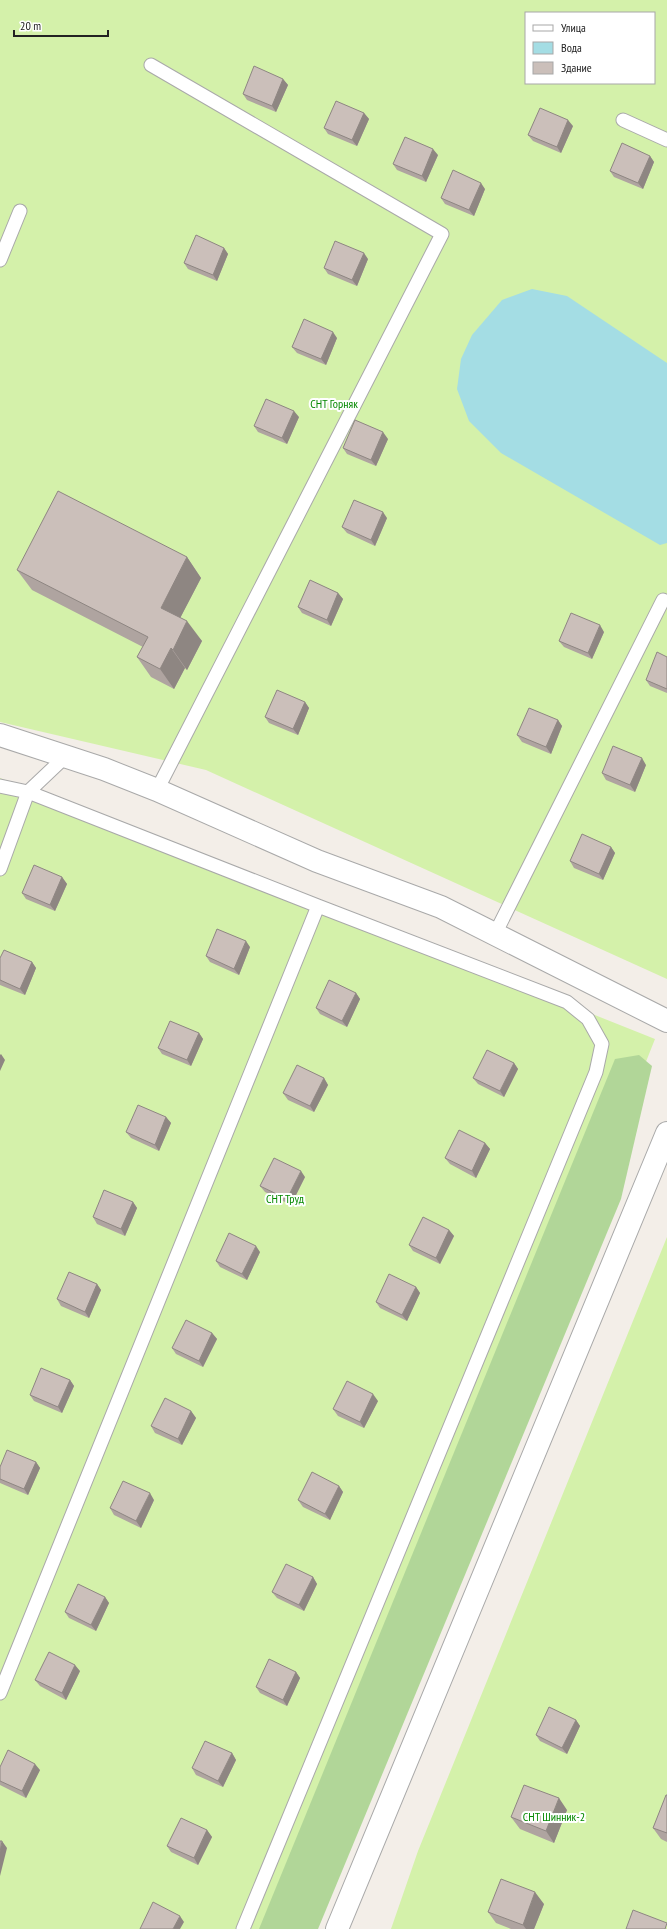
<svg xmlns="http://www.w3.org/2000/svg" width="667" height="1929" font-family="'PT Sans Narrow',sans-serif">
<style>
.grass{fill:#d4f1aa;fill-rule:evenodd}
.forest{fill:#b1d698}
.water{fill:#a4dde4}
.lines{fill:none;stroke-linecap:round;stroke-linejoin:round}
.service-casing{stroke:#a9a9a9;stroke-width:15}
.minor-casing{stroke:#a9a9a9;stroke-width:24}
.tertiary-casing{stroke:#a9a9a9;stroke-width:24}
.service{stroke:#fff;stroke-width:13}
.minor{stroke:#fff;stroke-width:22}
.tertiary{stroke:#fff;stroke-width:22}
.wall{fill:#afa4a0}
.shaded-wall{fill:#8e8682}
.building{fill:#cbbfba;stroke:#8e8682}
.labels{text-anchor:middle;dominant-baseline:central;stroke-width:4;stroke-linejoin:round;paint-order:stroke}
.park-label{font-size:12px;fill:#058901;stroke:#fff}
</style>
<rect width="100%" height="100%" fill="#f3eee8"/>
<!-- grass -->
<path class="grass" d="M0,0H667V979L206,770L0,722ZM526,13H654V83H526Z
M0,778L655,1039L302,1929H0Z
M667,1237V1929H391L418,1851Z"/>
<!-- forest -->
<path class="forest" d="M639,1055L652,1066L621,1199L318,1929H259L615,1059Z"/>
<!-- water -->
<path class="water" d="M532,289L567,296L667,363V543L660,545L501,453L469,421L457,389L461,359L472,335L502,300Z"/>
<g class="lines">
<defs>
<path id="service" d="M151,65L442,234L157,790
M623,120L667,140
M0,260L20,211
M0,786L28,792L318,906L567,1002L588,1019L602,1044L596,1072L243,1929
M0,869L28,792L67,755
M495,934L663,600
M0,1693L318,906"/>
<path id="minor" d="M0,735L104,769L157,790L317,861L441,907L667,1021"/>
<path id="tertiary" d="M337,1929L667,1133"/>
</defs>
<!-- service casing -->
<use href="#service" class="service-casing"/>
<!-- minor casing -->
<use href="#minor" class="minor-casing"/>
<!-- tertiary casing -->
<use href="#tertiary" class="tertiary-casing"/>
<!-- service -->
<use href="#service" class="service"/>
<!-- minor -->
<use href="#minor" class="minor"/>
<!-- tertiary -->
<use href="#tertiary" class="tertiary"/>
</g>
<!-- wall -->
<path class="wall" d="M283,79L288,85L276,112L247,100L243,94Z
M364,113L369,119L357,146L328,134L324,128Z
M573,126L561,153L533,141L528,135Z
M438,155L426,182L397,170L393,164Z
M650,156L654,162L643,189L614,177L610,171Z
M485,189L474,216L445,204L441,198Z
M224,248L228,254L217,281L188,269L184,263Z
M368,259L357,286L328,274L324,268Z
M337,338L326,365L297,353L292,347Z
M299,417L287,444L258,432L254,426Z
M388,439L376,466L347,454L343,448Z
M387,518L375,546L347,533L342,527Z
M187,557L201,578L180,618L202,641L187,670L185,668L174,689L151,677L137,657L143,647L32,590L17,570Z
M338,593L343,599L331,626L302,613L298,607Z
M604,632L592,659L564,647L559,641Z
M667,657V693L650,686L646,680Z
M305,702L309,708L298,735L269,723L265,717Z
M558,720L562,726L551,754L522,742L517,735Z
M646,765L635,792L606,780L602,773Z
M611,847L615,853L603,880L574,868L570,861Z
M62,877L67,884L55,911L26,899L22,893Z
M250,947L239,975L210,962L206,956Z
M0,958L32,962L36,968L25,995L0,985Z
M356,993L360,999L347,1027L320,1014L316,1008Z
M199,1033L203,1039L191,1066L162,1054L158,1048Z
M514,1063L518,1069L504,1097L478,1084L473,1078Z
M324,1078L328,1085L314,1112L288,1100L283,1093Z
M166,1117L171,1123L159,1151L131,1138L126,1132Z
M485,1143L490,1149L476,1178L450,1164L445,1158Z
M305,1177L291,1205L265,1192L260,1186Z
M133,1202L137,1208L125,1236L97,1224L93,1217Z
M449,1230L454,1236L440,1264L413,1251L409,1245Z
M260,1252L247,1280L220,1267L216,1261Z
M97,1284L101,1290L89,1318L61,1306L57,1299Z
M416,1287L420,1293L407,1321L380,1308L376,1302Z
M212,1333L217,1339L203,1367L176,1354L172,1348Z
M70,1380L74,1386L62,1413L34,1401L30,1395Z
M378,1401L364,1428L338,1416L333,1409Z
M191,1411L196,1418L182,1445L155,1433L151,1426Z
M36,1462L40,1468L28,1495L0,1483V1467Z
M339,1486L343,1492L330,1520L303,1507L298,1500Z
M154,1500L141,1528L114,1515L110,1508Z
M313,1577L317,1584L304,1611L277,1598L272,1592Z
M105,1597L109,1603L96,1631L69,1618L65,1612Z
M80,1671L66,1700L40,1686L35,1680Z
M296,1672L300,1678L287,1706L260,1693L256,1687Z
M576,1720L580,1726L567,1754L540,1741L536,1735Z
M232,1753L236,1760L223,1787L196,1775L192,1768Z
M0,1767L40,1770L26,1798L0,1785Z
M667,1795V1842L661,1839L653,1828Z
M567,1810L554,1843L520,1829L511,1817Z
M207,1830L212,1837L198,1865L171,1852L167,1846Z
M544,1904L534,1929H511L496,1923L488,1912Z"/>
<!-- shaded-wall -->
<path class="shaded-wall" d="M283,79L288,85L276,112L272,106Z
M364,113L369,119L357,146L352,140Z
M568,120L573,126L561,153L557,147Z
M433,149L438,155L426,182L422,176Z
M650,156L654,162L643,189L638,183Z
M481,183L485,189L474,216L469,210Z
M224,248L228,254L217,281L213,275Z
M364,253L368,259L357,286L352,280Z
M333,332L337,338L326,365L321,359Z
M294,411L299,417L287,444L282,438Z
M383,432L388,439L376,466L371,460Z
M383,512L387,518L375,546L371,540Z
M187,557L201,578L175,628L161,608Z
M338,593L343,599L331,626L327,620Z
M187,621L202,641L187,670L173,650Z
M600,625L604,632L592,659L588,653Z
M171,648L185,668L174,689L160,669Z
M305,702L309,708L298,735L293,729Z
M558,720L562,726L551,754L546,747Z
M642,758L646,765L635,792L630,785Z
M611,847L615,853L603,880L599,874Z
M62,877L67,884L55,911L50,905Z
M246,941L250,947L239,975L234,969Z
M32,962L36,968L25,995L20,989Z
M356,993L360,999L347,1027L342,1021Z
M199,1033L203,1039L191,1066L187,1060Z
M1,1054L5,1060L0,1071V1055Z
M514,1063L518,1069L504,1097L500,1091Z
M324,1078L328,1085L314,1112L310,1106Z
M166,1117L171,1123L159,1151L155,1145Z
M485,1143L490,1149L476,1178L472,1171Z
M301,1171L305,1177L291,1205L287,1199Z
M133,1202L137,1208L125,1236L121,1229Z
M449,1230L454,1236L440,1264L436,1258Z
M256,1246L260,1252L247,1280L242,1274Z
M97,1284L101,1290L89,1318L85,1312Z
M416,1287L420,1293L407,1321L402,1315Z
M212,1333L217,1339L203,1367L199,1361Z
M70,1380L74,1386L62,1413L58,1407Z
M373,1394L378,1401L364,1428L360,1422Z
M191,1411L196,1418L182,1445L178,1439Z
M36,1462L40,1468L28,1495L24,1489Z
M339,1486L343,1492L330,1520L325,1514Z
M150,1493L154,1500L141,1528L136,1521Z
M313,1577L317,1584L304,1611L299,1605Z
M105,1597L109,1603L96,1631L91,1625Z
M75,1665L80,1671L66,1700L62,1693Z
M296,1672L300,1678L287,1706L283,1700Z
M576,1720L580,1726L567,1754L562,1748Z
M232,1753L236,1760L223,1787L218,1781Z
M35,1764L40,1770L26,1798L22,1791Z
M559,1798L567,1810L554,1843L546,1831Z
M207,1830L212,1837L198,1865L194,1858Z
M2,1841L7,1848L0,1876V1852Z
M535,1892L544,1904L534,1929H526L523,1925Z
M180,1916L184,1922L180,1929H173Z"/>
<!-- building -->
<path class="building" d="M254,66L283,79L272,106L243,94Z
M336,101L364,113L352,140L324,128Z
M540,108L568,120L557,147L528,135Z
M405,137L433,149L422,176L393,164Z
M622,143L650,156L638,183L610,171Z
M453,170L481,183L469,210L441,198Z
M196,235L224,248L213,275L184,263Z
M335,241L364,253L352,280L324,268Z
M304,319L333,332L321,359L292,347Z
M266,399L294,411L282,438L254,426Z
M355,420L383,432L371,460L343,448Z
M58,491L187,557L161,608L187,621L173,650L171,648L160,669L137,657L148,637L17,570Z
M354,500L383,512L371,540L342,527Z
M310,580L338,593L327,620L298,607Z
M571,613L600,625L588,653L559,641Z
M657,652L667,657V689L646,680Z
M277,690L305,702L293,729L265,717Z
M529,708L558,720L546,747L517,735Z
M613,746L642,758L630,785L602,773Z
M582,834L611,847L599,874L570,861Z
M34,865L62,877L50,905L22,893Z
M217,929L246,941L234,969L206,956Z
M4,950L32,962L20,989L0,980V958Z
M329,980L356,993L342,1021L316,1008Z
M170,1021L199,1033L187,1060L158,1048Z
M487,1050L514,1063L500,1091L473,1078Z
M297,1065L324,1078L310,1106L283,1093Z
M138,1105L166,1117L155,1145L126,1132Z
M459,1130L485,1143L472,1171L445,1158Z
M274,1158L301,1171L287,1199L260,1186Z
M104,1190L133,1202L121,1229L93,1217Z
M423,1217L449,1230L436,1258L409,1245Z
M229,1233L256,1246L242,1274L216,1261Z
M69,1272L97,1284L85,1312L57,1299Z
M389,1274L416,1287L402,1315L376,1302Z
M186,1320L212,1333L199,1361L172,1348Z
M41,1368L70,1380L58,1407L30,1395Z
M347,1381L373,1394L360,1422L333,1409Z
M165,1398L191,1411L178,1439L151,1426Z
M7,1450L36,1462L24,1489L0,1479V1467Z
M312,1472L339,1486L325,1514L298,1500Z
M123,1481L150,1493L136,1521L110,1508Z
M286,1564L313,1577L299,1605L272,1592Z
M78,1584L105,1597L91,1625L65,1612Z
M49,1652L75,1665L62,1693L35,1680Z
M269,1659L296,1672L283,1700L256,1687Z
M549,1707L576,1720L562,1748L536,1735Z
M205,1741L232,1753L218,1781L192,1768Z
M8,1750L35,1764L22,1791L0,1781V1767Z
M524,1785L559,1798L546,1831L511,1817Z
M666,1795H667V1833L653,1828Z
M181,1818L207,1830L194,1858L167,1846Z
M0,1841H2L0,1852Z
M501,1879L535,1892L523,1925L488,1912Z
M153,1902L180,1916L173,1929H140Z
M633,1910L667,1923L665,1929H626Z"/>
<g class="labels">
<!-- park labels -->
<g class="park-label">
<text x="334" y="403">СНТ Горняк</text>
<text x="285" y="1198">СНТ Труд</text>
<text x="554" y="1816">СНТ Шинник-2</text>
</g>
</g>
<!-- legend -->
<rect x="525" y="12" width="130" height="72" fill="#ffffff" stroke="#a7a7a7"/>
<rect x="533" y="25" width="20" height="6" fill="#ffffff" stroke="#a7a7a7"/>
<text x="561" y="32" font-size="12" fill="#222222">Улица</text>
<rect x="533" y="42" width="20" height="12" fill="#a4dde4" stroke="#a7a7a7"/>
<text x="561" y="52" font-size="12" fill="#222222">Вода</text>
<rect x="533" y="62" width="20" height="12" fill="#cbbfba" stroke="#a7a7a7"/>
<text x="561" y="72" font-size="12" fill="#222222">Здание</text>
<!-- scale -->
<path d="M14 30v6h94v-6" fill="none" stroke="#222222" stroke-width="2"/>
<text x="20" y="30" font-size="12" fill="#222222" stroke="#ffffff" stroke-width="3" paint-order="stroke">20 m</text>
</svg>
